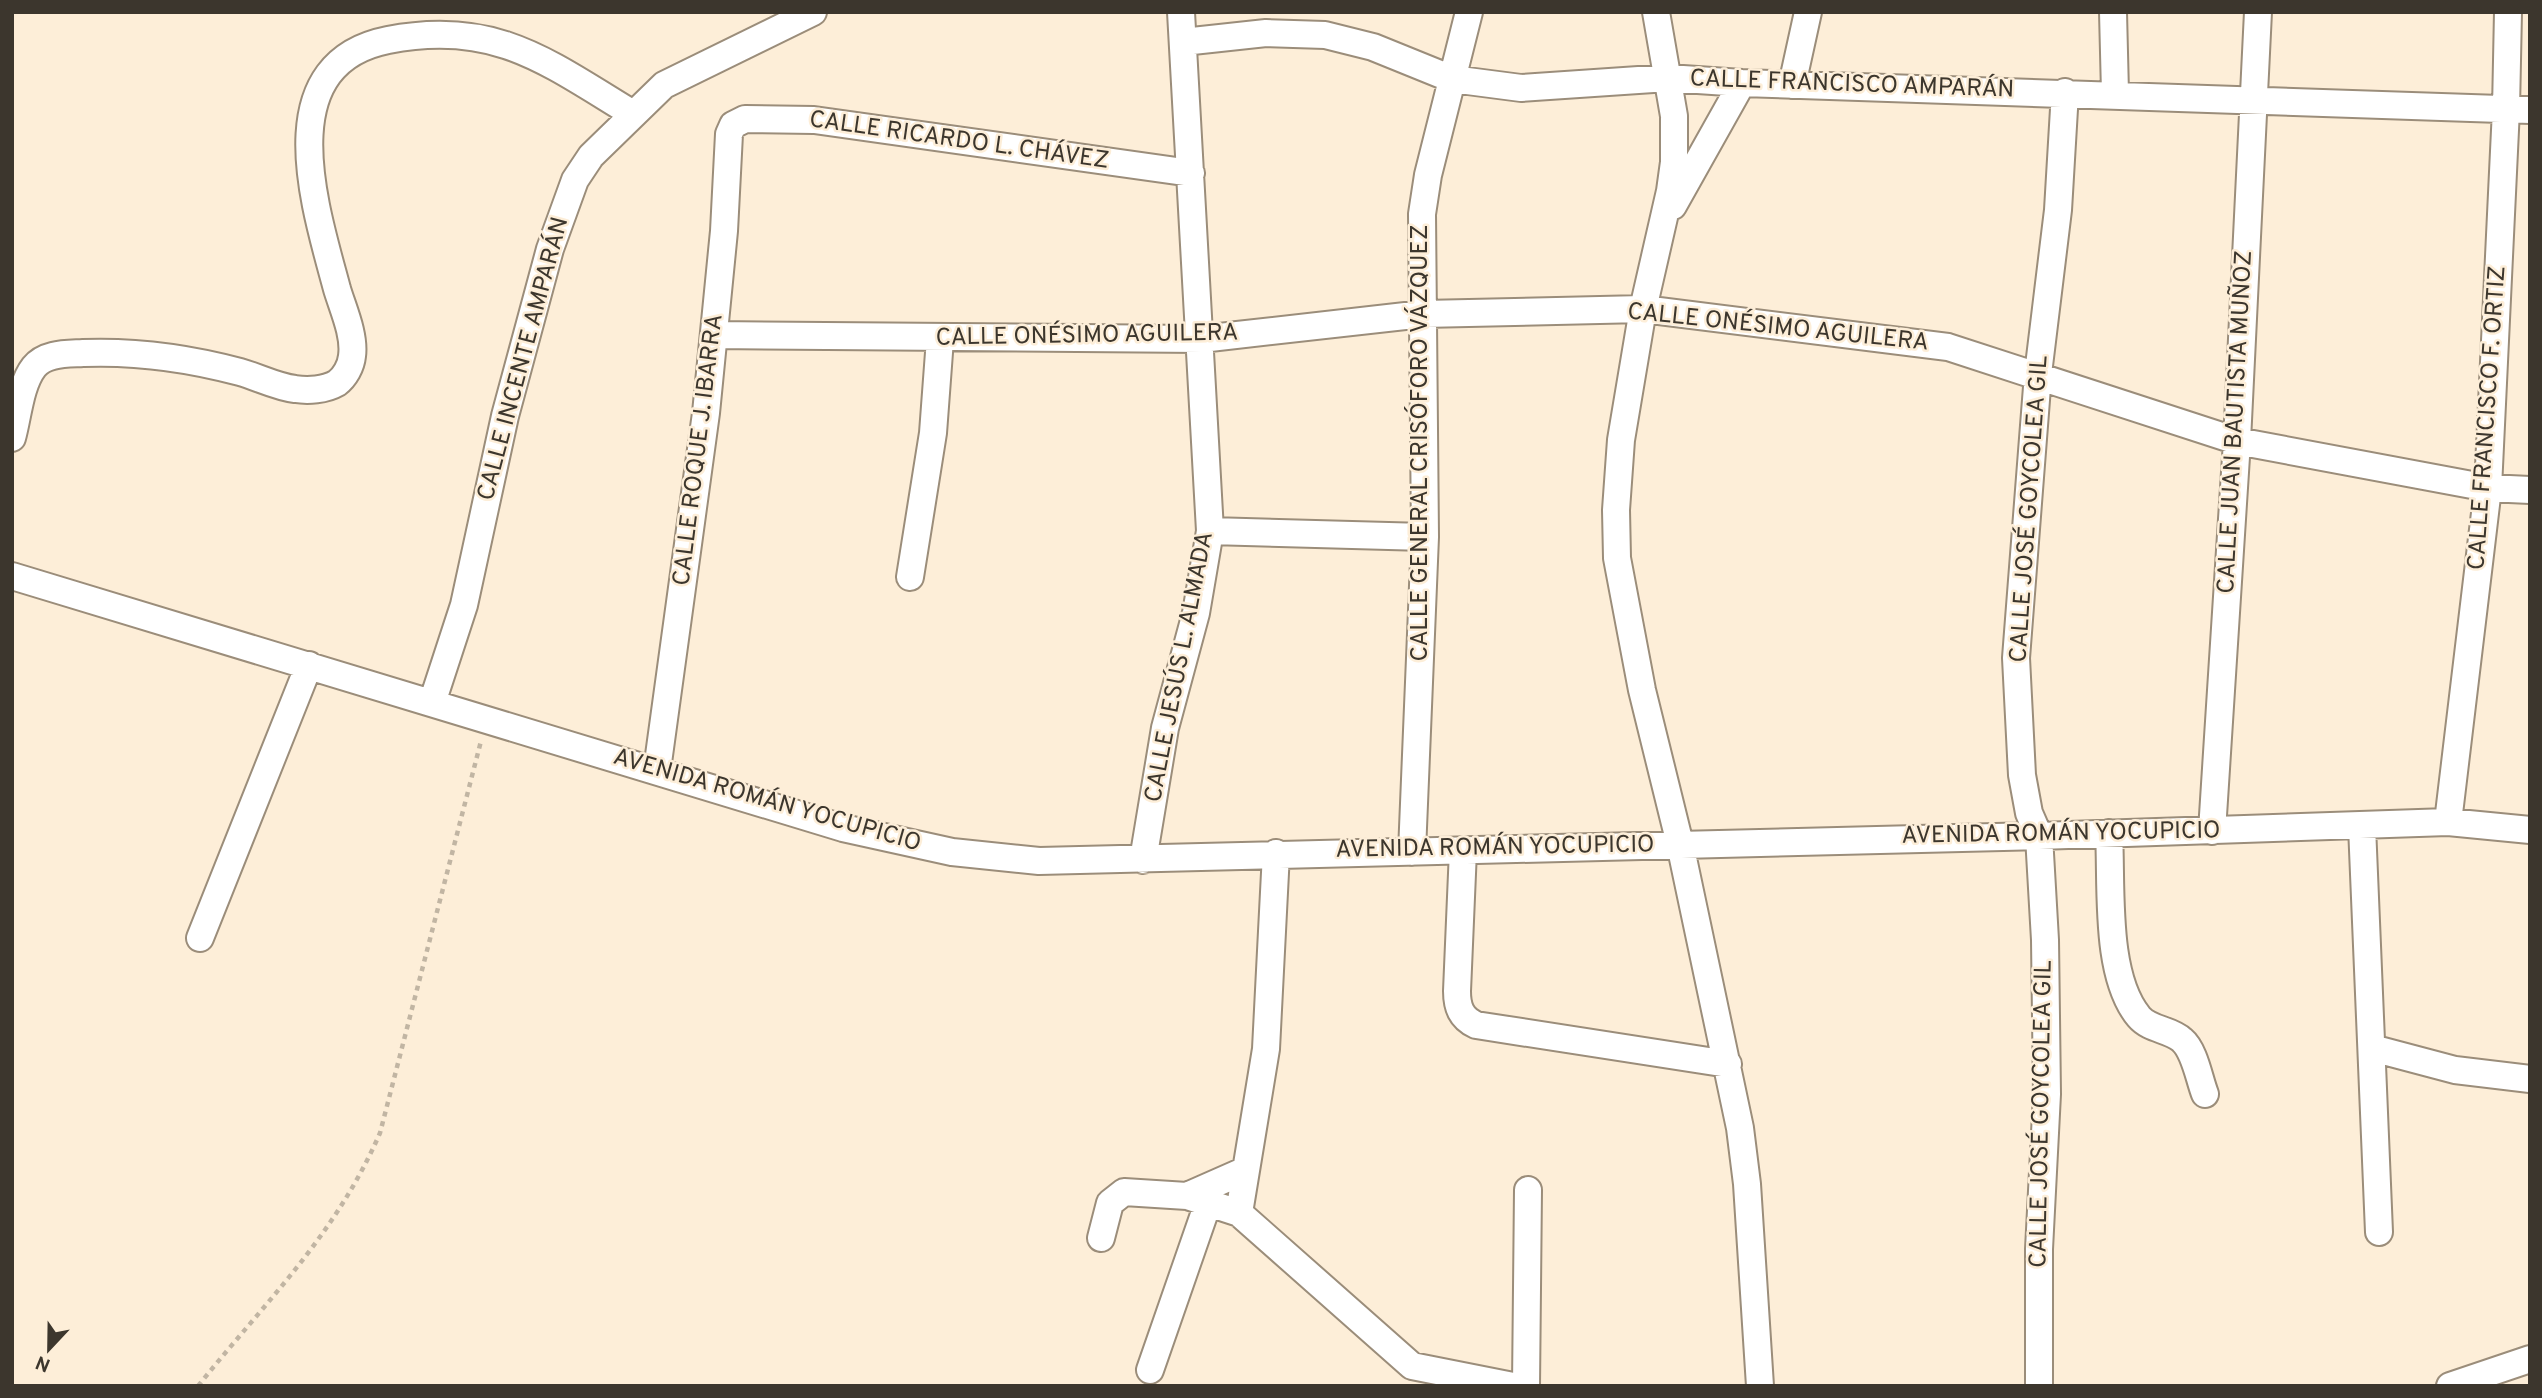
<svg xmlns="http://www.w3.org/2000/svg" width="2542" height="1398" font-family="Overpass,sans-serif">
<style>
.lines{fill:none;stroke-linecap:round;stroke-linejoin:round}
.minor-casing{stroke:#9b8d7a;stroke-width:30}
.path{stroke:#c1b5a3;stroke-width:4.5;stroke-dasharray:5 5;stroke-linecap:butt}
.minor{stroke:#fff;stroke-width:26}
.labels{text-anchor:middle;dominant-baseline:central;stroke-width:5;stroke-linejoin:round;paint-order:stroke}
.street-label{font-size:24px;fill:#3c362d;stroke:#fdeed8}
</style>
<rect width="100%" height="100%" fill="#fdeed8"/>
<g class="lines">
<defs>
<path id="minor" d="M1656,12L1674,116V162L1670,191L1643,309L1621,440L1616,510L1617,558L1642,690L1680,844L1740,1128L1747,1184L1760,1386
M2113,12L2115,93
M1183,42L1266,33L1325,35L1373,47L1452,79L1521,88L1668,78L1742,83L2530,110
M1792,85L1808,12
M1673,206L1742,83
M714,335L1201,339L1423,314L1643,309L1948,347L2237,441L2488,488L2530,490
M12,438C18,417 20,385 34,367C45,353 66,354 83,353C136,351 188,358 240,372C258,377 277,387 295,389C308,391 325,390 337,383C345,377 351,366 352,356C355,335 343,309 337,289C316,210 267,64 388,40C495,19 547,62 633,114
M1210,531L1425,537
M12,576L843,828L952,852L1039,861L2039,836L2448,822L2530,830
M910,577L933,433L940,339
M432,703L464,605L505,416L550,249L575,180L591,156L664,85L813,12
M657,770L706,413L724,231L729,134L733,125L745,119L814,120L1191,173
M2448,822L2488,488L2506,109L2508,12
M2362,826L2379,1232
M2212,831L2237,441L2258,12
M2109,833C2112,886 2104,975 2139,1017C2150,1030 2170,1029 2182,1040C2195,1051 2199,1079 2205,1094
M1463,850L1457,991C1457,1007 1461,1018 1476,1025L1728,1064
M1412,852L1425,537L1422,214L1428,175L1469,12
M1143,860L1165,728L1196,613L1210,531L1181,12
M200,938L309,665
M2372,1048L2455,1070L2530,1079
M1187,1196L1246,1170
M1239,1213L1266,1049L1276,853
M1101,1238L1110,1203L1124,1192L1187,1196L1239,1213L1412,1366L1513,1386
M1150,1370L1208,1203
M1526,1386L1528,1190
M2039,1386V1249L2047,1094L2045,940L2039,836L2029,813L2022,775L2016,658L2038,374L2058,210L2065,92
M2450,1386L2530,1359"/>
</defs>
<!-- minor casing -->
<use href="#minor" class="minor-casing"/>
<!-- path -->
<path class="path" d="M198,1386C267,1300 335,1236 380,1133L481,741"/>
<!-- minor -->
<use href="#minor" class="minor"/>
</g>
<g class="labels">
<!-- street labels -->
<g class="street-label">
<text transform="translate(1852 85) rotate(2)">CALLE FRANCISCO AMPARÁN</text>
<text transform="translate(959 141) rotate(8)">CALLE RICARDO L. CHÁVEZ</text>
<text transform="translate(1778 328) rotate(6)">CALLE ONÉSIMO AGUILERA</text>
<text transform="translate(1087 336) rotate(-1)">CALLE ONÉSIMO AGUILERA</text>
<text transform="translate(524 359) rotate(-75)">CALLE INCENTE AMPARÁN</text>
<text transform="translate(2488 418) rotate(-86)">CALLE FRANCISCO F. ORTIZ</text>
<text transform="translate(2236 422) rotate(-87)">CALLE JUAN BAUTISTA MUÑOZ</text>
<text transform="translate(1421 443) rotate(-90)">CALLE GENERAL CRISÓFORO VÁZQUEZ</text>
<text transform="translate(699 450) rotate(-83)">CALLE ROQUE J. IBARRA</text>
<text transform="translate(2030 509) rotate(-86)">CALLE JOSÉ GOYCOLEA GIL</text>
<text transform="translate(1180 667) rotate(-79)">CALLE JESÚS L. ALMADA</text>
<text transform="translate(767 801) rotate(16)">AVENIDA ROMÁN YOCUPICIO</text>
<text transform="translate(2061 834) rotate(-1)">AVENIDA ROMÁN YOCUPICIO</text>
<text transform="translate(1495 848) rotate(-1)">AVENIDA ROMÁN YOCUPICIO</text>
<text transform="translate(2042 1114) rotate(-89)">CALLE JOSÉ GOYCOLEA GIL</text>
</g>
</g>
<!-- border -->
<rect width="2542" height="1398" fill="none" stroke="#3c362d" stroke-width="28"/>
<!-- north arrow -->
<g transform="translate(49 1349) rotate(202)" stroke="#fdeed8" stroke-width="5" paint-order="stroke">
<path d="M0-5L12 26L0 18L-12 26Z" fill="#3c362d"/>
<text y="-10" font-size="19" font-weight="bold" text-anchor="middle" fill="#3c362d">N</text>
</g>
</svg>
